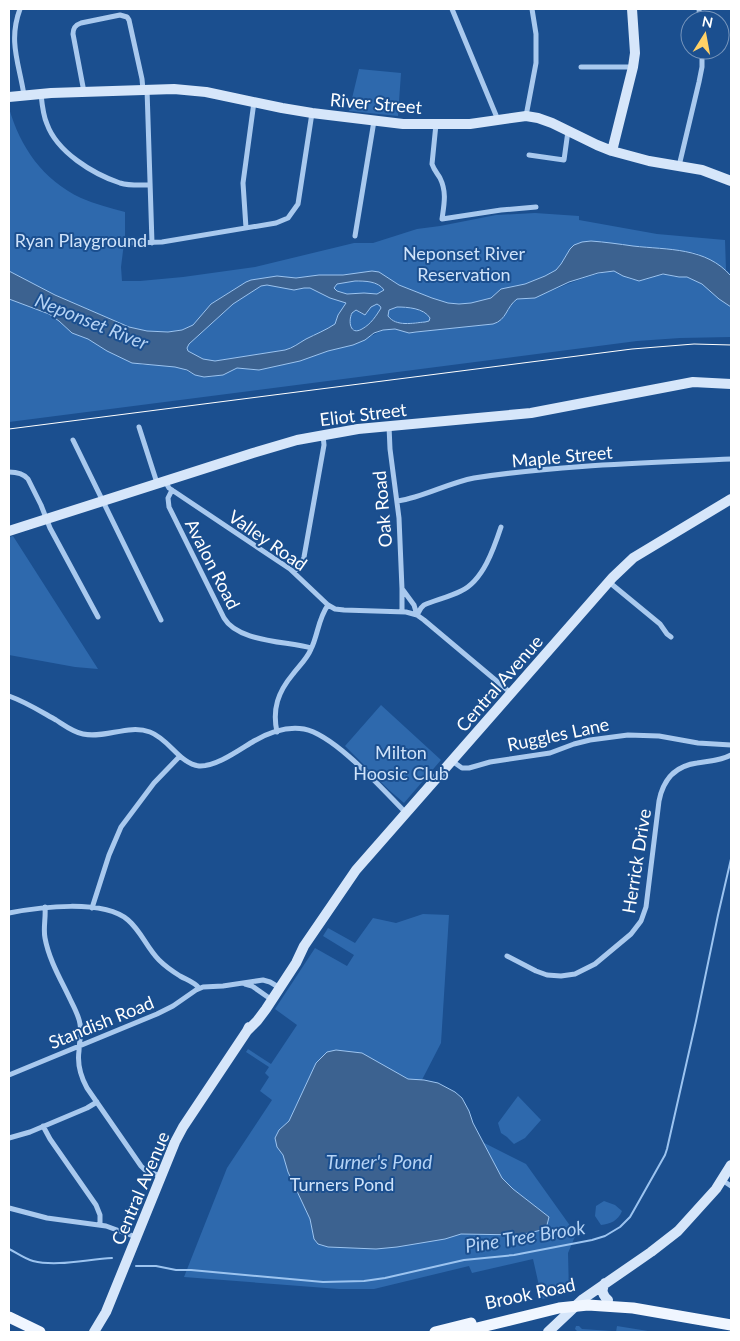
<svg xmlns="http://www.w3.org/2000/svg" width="740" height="1341" font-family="Lato,sans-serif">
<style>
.green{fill:#2e69ad}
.water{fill:#3c6290;stroke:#9cc4f0;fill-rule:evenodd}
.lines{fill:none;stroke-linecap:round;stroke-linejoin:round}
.stream{stroke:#9cc4f0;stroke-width:2}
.street{stroke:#a9c9ee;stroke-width:5}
.secondary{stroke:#d6e6fa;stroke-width:10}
.primary{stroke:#f0f6ff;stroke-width:11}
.tram{stroke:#fff;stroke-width:1}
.labels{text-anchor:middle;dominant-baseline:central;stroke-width:4;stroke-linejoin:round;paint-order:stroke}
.street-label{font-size:18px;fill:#fff;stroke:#1b4f8f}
.park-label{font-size:18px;fill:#cfe3fa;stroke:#1b4f8f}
.water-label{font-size:19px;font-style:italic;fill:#b5d3f5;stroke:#1b4f8f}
</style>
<rect width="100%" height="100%" fill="#1b4f8f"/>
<!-- green -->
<path class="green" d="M359,69L401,73L398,116L349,111Z
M9,108C20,147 43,180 81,198C95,204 110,208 125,212V235L121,267L122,281H140L183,277L255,267L354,243H373L417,229L440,226L496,215L535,213L579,216V220L657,234L725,240L726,270L713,262L696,253L677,250L634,246L570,249L561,264L556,270L545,276L525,284L501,289L491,298L471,303L459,304L448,303L432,298L399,285L385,276L350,274L334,276L319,275L296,278L277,276L251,280L236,288L211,304L193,325L182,330L168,332L147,331L129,327L55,295L9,271Z
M614,271C621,274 627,279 635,280C645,282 653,276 662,275C668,273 672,277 678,277C684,277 679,275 685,277C704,280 716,298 731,307V337L680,338L637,341L9,422V299L49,314L59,321L72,333L88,339L115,355L143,365H168L181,368L195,375L204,377H211L237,368L259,370L300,361L328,351L353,345L383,330L395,329L409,333L416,332L493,324C506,320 507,307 517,299C523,298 530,300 536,297C562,287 586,274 614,271Z
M355,281C365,282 378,281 384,290L377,294L364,293L347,294L337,291L334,288L337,284Z
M267,285L294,290L304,288H310L330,298L346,303L338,315L335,324C326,330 316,334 306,339C299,343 293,348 285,350L215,361L202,359L188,351L187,348L189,344L233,304L261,286Z
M377,304L380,306L381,308C375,318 368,327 357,331L351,328L349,320L352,313L356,310L362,314L367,313L371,307Z
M397,307C407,307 424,309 430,318L429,321L425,322C413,322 397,327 388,316L389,310Z
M13,536L98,669L75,667L9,655V537Z
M381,705L441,760L404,803L389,790L345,746Z
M423,914L449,915L441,1043L409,1105L526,1164L576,1234L568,1253L569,1293L542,1299L533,1259L472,1273L469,1266L374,1289H339L184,1277L227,1168L272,1100L260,1091L269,1077L265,1073L269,1067L246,1052L248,1049L271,1064L297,1025L275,1009L315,948L347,966L354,955L323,936L328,928L355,943L373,918L396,923Z
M518,1096L541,1120L525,1138L514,1144L507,1137L501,1133L498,1123Z
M604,1201L615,1205L622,1211C618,1221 610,1224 601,1225L595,1216L596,1206Z
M576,1326H579L582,1329L612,1331L613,1332H578L575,1329Z
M617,1326L654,1332H616Z"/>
<!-- water -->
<path class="water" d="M591,241C605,242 619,244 633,246C668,250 706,247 731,276V307L719,299L702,284L687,277H679L663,274L639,281L623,276L614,271L598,273L569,282L535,298L517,299C506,307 507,320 493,324L416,332L409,333L395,329L383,330L374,333L365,340L353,345L328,351L300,361L259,370L237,368L223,375L204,377L195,375L187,370L175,367L132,363L107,351L88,339L72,333L59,321L49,314L9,299V271L55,295L129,327L147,331L168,332L182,330L193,325L211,304L246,282L251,280L277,276L296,278L319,275H343L372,271L379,272L399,285L432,298L448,303L459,304L471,303L491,298L501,289L525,284L545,276L556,270L561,264L570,249L574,245L582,242ZM355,281C365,281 378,281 384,290L377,294L364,293L347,294L337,291L334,288L337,284ZM267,285L294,290L304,288H310L330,298L346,303L338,315L335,324C326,330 316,334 306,339C299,343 293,348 285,350L215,361L203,359L188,351L187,348L189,344L233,304L261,286ZM377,304L380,306L381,308C376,316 371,324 362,329C350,336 348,321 352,313L356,310L365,315L371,307ZM397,307C407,307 424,308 430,318L429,321L425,322C413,323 396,327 388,316L389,310Z
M336,1050L362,1053L408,1079L424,1080L438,1083L455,1092L462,1098L469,1111L473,1123L502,1178L513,1189L549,1217L546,1229L520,1235L461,1234L445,1239L397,1247L376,1249L328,1247L318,1244L314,1239L310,1219L288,1172L283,1155L277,1147L275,1138L279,1130L289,1121L316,1063L327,1052Z"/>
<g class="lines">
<!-- stream -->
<path class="stream" d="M9,1249C17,1253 25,1259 33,1261C57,1267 88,1259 112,1258
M136,1266H156L176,1270H191L323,1282L364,1281L385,1278L464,1260L514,1255L592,1240L605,1236L620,1227L630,1217L634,1210L665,1155L667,1149L696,1021L718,915L731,859"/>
<!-- street -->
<path class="street" d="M20,9C8,41 19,63 24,95
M452,9L498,120
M699,9L700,20
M581,67H633
M147,89L152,243
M84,92L73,34C73,28 75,25 81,23L120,15L127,17L129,20L142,79L143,90
M41,94C42,104 43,115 47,124C57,152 93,174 120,183C130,186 140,185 150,185
M526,116L536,63V34L532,9
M436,124L432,164C434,170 437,173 440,178C447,192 444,205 442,219L501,210L536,207
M529,155L564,160L568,131
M679,166L699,82L702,67V50
M246,228L243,183L254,102
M355,236L374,121
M127,243L162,242L276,223L288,218L298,204L312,113
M389,426L390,449L399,518L402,589V612
M139,427L157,483
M73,440L161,620
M9,472C16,472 23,473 28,479L41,505L50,528L98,617
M165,481L169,488L290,569L328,605L335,609L344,610L406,612L417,615L424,620L511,693
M172,490L168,498L169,507L224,618C238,642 286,641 311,648
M398,501C424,497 448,483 474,478C559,465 646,463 731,459
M294,572L302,563L304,557L324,445L323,435
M609,582L660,624L667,634L671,637
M403,590L414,605L417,615
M417,615L421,608L424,605C436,600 449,597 461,591C483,581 494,548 501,527
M9,696C26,702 40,711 56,720C64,725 73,732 83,734C105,739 128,724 150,732C169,739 180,764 199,766C216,767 239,750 254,741C268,733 287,726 304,729C335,735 383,790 406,813
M277,732C272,709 278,692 293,674C299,666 307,659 311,649C318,635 318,619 328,605
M452,761L462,768H469L490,762L550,753L574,744L590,740L628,735L659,736L698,743L731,745
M45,907C46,918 43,928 45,938C49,960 61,980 70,999C74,1007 79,1016 80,1024C82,1034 79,1042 79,1051C77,1065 81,1077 87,1088L141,1166L145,1170L160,1176
M92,908L109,855L121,827L154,783L180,756
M9,913C40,907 103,899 128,920C141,931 147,948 159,960C165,966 172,971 180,976C187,980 194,982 199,988
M507,956L536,971L547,975L561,976L575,974L595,964L631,934L641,921L646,907L659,801C663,780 675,766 697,763C709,761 720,761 731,755
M245,984L252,986L272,1000
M9,1075L157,1014L173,1006L196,990L203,987L223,986L263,980L270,982L280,988
M43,1126L50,1139L96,1205L100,1215V1225
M9,1138L30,1132L87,1108L97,1102
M722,1180L731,1186
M9,1208L47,1218L106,1226L136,1237"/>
<!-- secondary -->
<path class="secondary" d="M9,97L51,93L174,89L206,92L282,108L312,113L403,124H470L526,116L538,118L552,123L597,145L612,151L649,161L702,170L731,181
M612,151L633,67L635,53L632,9
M9,531L253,453L297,440L358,429L531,413L693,382L731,384
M247,1031L257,1021L266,1009L296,963L304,946L356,870L613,577L633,558L731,499
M605,1283C601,1290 602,1295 608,1300
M94,1332L106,1312L175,1142L183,1127L247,1031L249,1027
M548,1332L583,1299L651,1252L678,1231L716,1189L731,1165"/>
<!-- primary -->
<path class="primary" d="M9,1317L40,1332
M435,1332L471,1323
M461,1332L559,1308L588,1305L633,1308L731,1325"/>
<!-- tram -->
<path class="tram" d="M9,429L632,349L694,344L731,345"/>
</g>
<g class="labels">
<!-- street labels -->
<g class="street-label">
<text transform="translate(376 103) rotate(5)">River Street</text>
<text transform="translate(363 414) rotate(-7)">Eliot Street</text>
<text transform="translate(562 456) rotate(-5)">Maple Street</text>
<text transform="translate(382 509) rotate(-95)">Oak Road</text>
<text transform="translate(268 540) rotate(35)">Valley Road</text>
<text transform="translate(213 564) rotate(63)">Avalon Road</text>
<text transform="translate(499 683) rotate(-49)">Central Avenue</text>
<text transform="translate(558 734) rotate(-12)">Ruggles Lane</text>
<text transform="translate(636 861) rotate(-81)">Herrick Drive</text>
<text transform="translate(101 1022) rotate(-22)">Standish Road</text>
<text transform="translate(140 1188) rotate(-67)">Central Avenue</text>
<text transform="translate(530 1293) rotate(-12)">Brook Road</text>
</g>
<!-- park labels -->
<g class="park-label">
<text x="81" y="240">Ryan Playground</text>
<text x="464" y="253">Neponset River<tspan x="464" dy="21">Reservation</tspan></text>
<text x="401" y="752">Milton<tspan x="401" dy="21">Hoosic Club</tspan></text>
<text x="342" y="1184">Turners Pond</text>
</g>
<!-- water labels -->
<g class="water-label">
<text transform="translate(92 321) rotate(22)">Neponset River</text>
<text x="379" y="1161">Turner's Pond</text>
<text transform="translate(525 1236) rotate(-9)">Pine Tree Brook</text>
</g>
</g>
<!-- border -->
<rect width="740" height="1341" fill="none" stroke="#ffffff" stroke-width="20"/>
<!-- north arrow -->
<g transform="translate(705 35) rotate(11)"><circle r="24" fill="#1b4f8f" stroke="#7695bc"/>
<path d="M0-4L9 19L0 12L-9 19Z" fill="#ffd166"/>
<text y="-8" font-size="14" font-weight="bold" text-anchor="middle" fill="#ffffff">N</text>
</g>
</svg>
